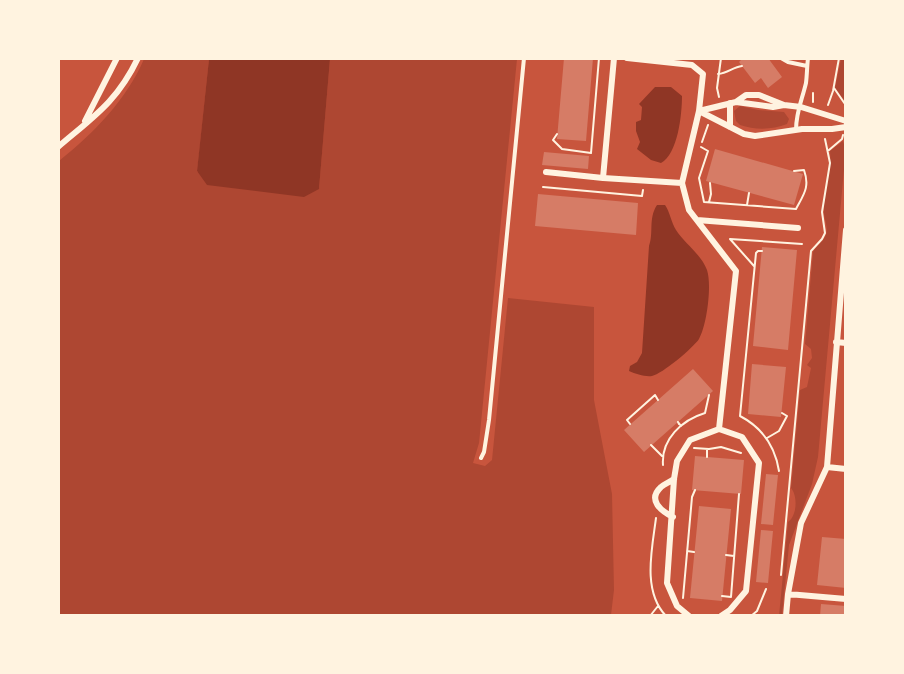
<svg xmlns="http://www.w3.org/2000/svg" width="904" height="674" font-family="Commissioner,sans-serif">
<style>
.green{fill:#ae4732}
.water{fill:#8f3625}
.building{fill:#d67c66}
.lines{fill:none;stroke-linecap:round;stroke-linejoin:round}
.path{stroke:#fff3e0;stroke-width:2}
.service{stroke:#fff3e0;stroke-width:4}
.minor{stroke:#fff3e0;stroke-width:6}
</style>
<rect width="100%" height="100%" fill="#c8553d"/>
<!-- green -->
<path class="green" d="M144,59H209L197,172L319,189L330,59H517L479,443L473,463L485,466L492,460L508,298L594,307V400L612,494L614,590L611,615L59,616V161C93,134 127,99 144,59Z
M841,59H845V101L835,88Z
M740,106L758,110L784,112L789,119L787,124C772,130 755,130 740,125L736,121L734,111Z
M843,141L845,148V158L818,457L812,484L789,545L782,615L779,616L788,522C797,516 798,496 791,488L800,390L807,387L811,368L807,365L812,358L811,349L805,344L813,252C816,246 822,243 825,237C829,229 825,222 824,214C823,193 832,172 830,151Z"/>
<!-- water -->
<path class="water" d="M209,59H330L319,189L304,197L207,185L197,171Z
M655,87H671L682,96C682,114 678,154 661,163L651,160L637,149L640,142L636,131V122L641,120L642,107L639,104Z
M657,205H665C670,212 671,222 676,230C685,244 701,254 707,270C712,285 707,325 699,339C693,348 662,374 652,376C645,377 636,374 629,371L630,366L637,362L642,353L649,246C654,233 648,219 657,205Z"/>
<!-- building -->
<path class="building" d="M564,58H593L586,141L557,139Z
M743,58H768L782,77L768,88L761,78L755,83L739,62Z
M715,149L803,174L794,205L706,181Z
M544,152L589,156L588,169L542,165Z
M538,194L638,203L636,235L535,226Z
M762,247L797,250L788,350L753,346Z
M752,364L786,367L781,417L748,414Z
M693,369L713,391L644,452L624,430Z
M695,456L744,460L741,494L692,490Z
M766,474L778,475L773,525L761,524Z
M699,506L731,509L722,601L690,598Z
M761,530L773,531L768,583L756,582Z
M822,537L846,539V588L817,585Z
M821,604L846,606V616H820Z"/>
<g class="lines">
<!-- path -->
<path class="path" d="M718,74C728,73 733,67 742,66
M834,88L845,104V112
M813,93V102
M719,97L717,88L721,58
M828,105L833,91L839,58
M557,134L553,140L562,149L591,153L599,58
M702,142L708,125
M701,147L708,151L699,178L704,202L796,209C804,194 810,187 804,170L794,171
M829,150L842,139L843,135
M543,187L642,196L643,190
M709,202L711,194L710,183
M747,205L749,193
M762,251H758L756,253L740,416C763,428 775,446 779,471
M754,266L730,239L802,244
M630,424L627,420L655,395L658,400
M679,424L678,422L681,426
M767,438L779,431L787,416L782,413
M651,445L662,456
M694,448L709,449L721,447L741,453
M707,449V457
M663,465C661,439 682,420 705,413L709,395
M656,518C652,549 642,591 666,616
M687,551L694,552
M726,555L734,556
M781,575L811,251L822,239L825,233L822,212L830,163L825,139
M722,596L731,597L739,494
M683,598L692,497L695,490
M650,616L658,606
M751,616L757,611L766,589"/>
<!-- service -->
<path class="service" d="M781,58L788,62L807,66
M796,130C796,112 802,100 806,83C807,75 807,67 808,58
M481,458L484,452L489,420L524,58"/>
<!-- minor -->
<path class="minor" d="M614,58L603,178L682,183L689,210L736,271L719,429
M627,58L692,65L703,74L699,111L682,183
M736,102L773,107L784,105L801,107L846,121
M730,103V127
M699,111L744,134L755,136L802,129H832L846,127
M699,111L736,102L746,95H759L784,105
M85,121L117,58
M58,147C93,117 117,102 138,58
M546,172L603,178
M697,220L798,228
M836,342L846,343
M827,467L846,469
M673,517C661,511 647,500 661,487C664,484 670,482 674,479
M788,594L846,599
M689,616L677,606L667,583L674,479L677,461L690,440L719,429L742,437L759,463L746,591L730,610L721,616
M786,616L788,594L801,523L827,467L846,230"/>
</g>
<!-- border -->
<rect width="904" height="674" fill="none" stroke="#fff3e0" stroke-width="120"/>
</svg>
